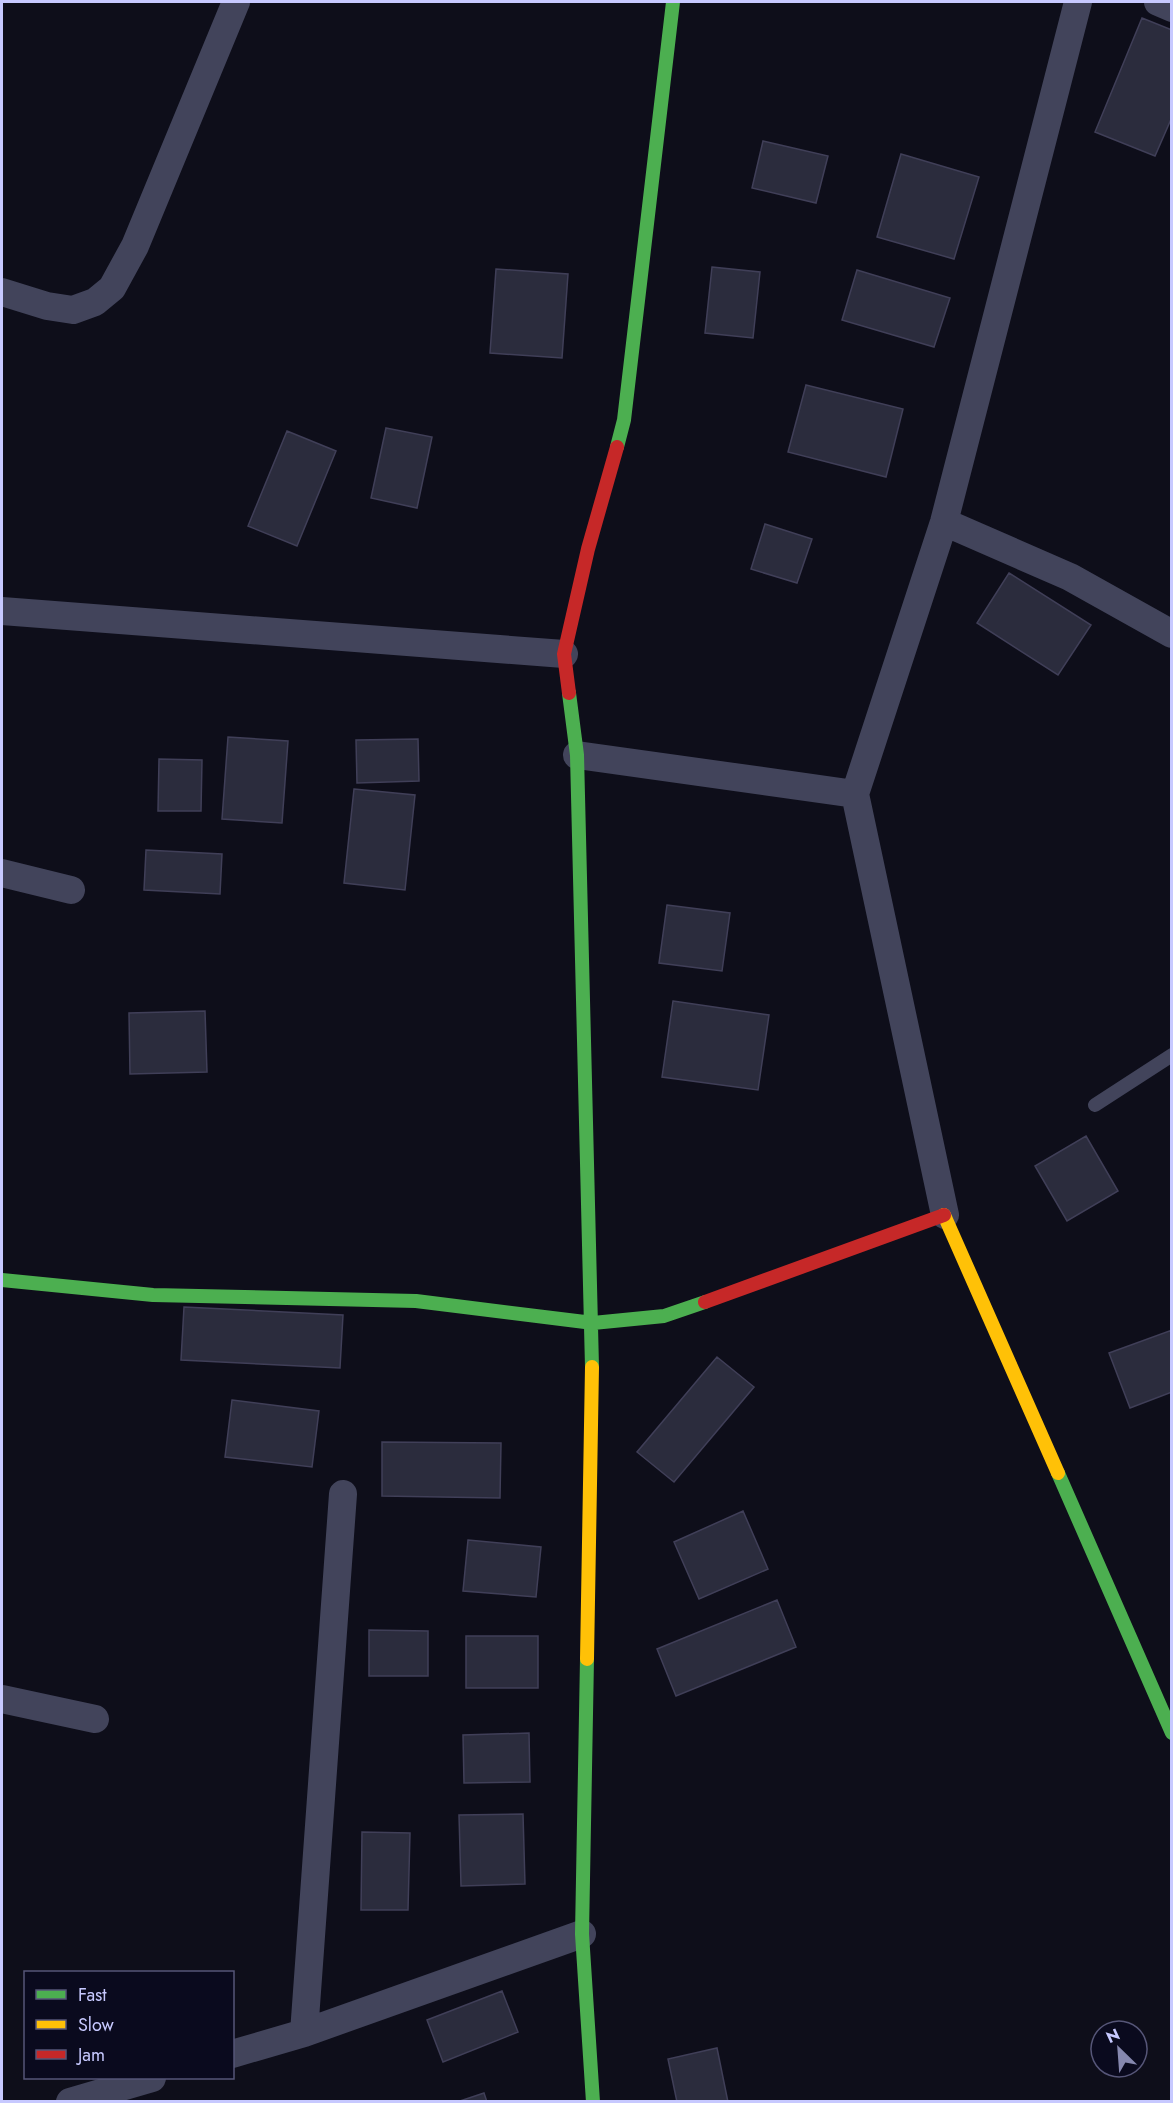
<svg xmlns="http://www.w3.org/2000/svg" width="1173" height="2103" font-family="Jost,sans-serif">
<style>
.building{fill:#2b2c3d;stroke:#403f58;stroke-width:1.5}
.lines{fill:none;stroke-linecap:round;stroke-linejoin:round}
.lane{stroke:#42445b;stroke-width:14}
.street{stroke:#42445b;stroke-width:28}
.fast{stroke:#4caf50;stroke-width:14}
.slow{stroke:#ffc107;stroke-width:14}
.jam{stroke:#c62828;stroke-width:14}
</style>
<rect width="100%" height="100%" fill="#0e0e1a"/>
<!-- building -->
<path class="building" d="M1142,18L1172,30V117L1155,156L1095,132Z
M763,141L828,156L816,203L752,188Z
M901,154L979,177L954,259L877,237Z
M712,267L760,272L753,338L705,333Z
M496,269L568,274L562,358L490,353Z
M857,270L950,298L934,347L842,320Z
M806,385L903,409L886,477L788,452Z
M386,428L432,437L417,508L371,498Z
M287,431L336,451L297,546L248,526Z
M765,524L812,539L797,583L751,569Z
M1009,573L1091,625L1058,675L977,623Z
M228,737L288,741L282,823L222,819Z
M418,739L419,781L357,783L356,740Z
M159,759L202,760L201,811H158Z
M354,789L415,795L405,890L344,883Z
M146,850L222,854L220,894L144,890Z
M667,905L730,913L722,971L659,963Z
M673,1001L769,1015L758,1090L662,1077Z
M205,1011L207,1072L130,1074L129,1013Z
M1086,1136L1118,1191L1067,1221L1035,1166Z
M184,1307L343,1315L340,1368L181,1360Z
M1172,1330V1392L1130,1408L1109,1353Z
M717,1357L754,1387L674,1482L637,1452Z
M232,1400L319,1411L312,1467L225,1457Z
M382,1442L501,1443L500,1498L382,1496Z
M743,1511L768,1569L699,1599L674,1542Z
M468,1540L541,1547L536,1597L463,1591Z
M777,1600L796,1647L676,1696L657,1649Z
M369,1630L428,1631V1676H369Z
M466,1636H538V1688H466Z
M529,1733L530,1782L464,1783L463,1735Z
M523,1814L525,1884L461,1886L459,1815Z
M362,1832L410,1833L408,1910H361Z
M502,1991L518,2032L443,2062L427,2020Z
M717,2048L728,2102H677L668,2059Z
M484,2093L487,2102H457Z"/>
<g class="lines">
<!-- lane -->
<path class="lane" d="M1095,1105L1172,1055"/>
<!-- street -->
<path class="street" d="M1158,2L1172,8
M2,292L47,306L73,310L95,302L112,288L135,246L236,2
M944,522L1070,577L1172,634
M2,611L564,654
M577,755L855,794L944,522L1078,2
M855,794L945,1215
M2,873L71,890
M2,1699L95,1719
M304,2033L343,1494
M232,2054L304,2033L582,1934
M70,2102L152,2078"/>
<!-- fast -->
<path class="fast" d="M617,447L624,420L673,2
M569,693L577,755L592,1367
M2,1280L153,1295L416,1301L593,1323L664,1316L705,1302
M1058,1473L1172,1733
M587,1659L582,1934L593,2102"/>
<!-- slow -->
<path class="slow" d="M944,1215L1058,1473
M587,1659L592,1367"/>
<!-- jam -->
<path class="jam" d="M569,693L564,654L588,549L617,447
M705,1302L944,1215"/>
</g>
<!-- border -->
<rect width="1173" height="2103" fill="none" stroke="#c7c9ff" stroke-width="6"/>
<!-- legend -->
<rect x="24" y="1971" width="210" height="108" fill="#0a0a1e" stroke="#565678" stroke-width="1.5"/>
<rect x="36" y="1990" width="30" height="9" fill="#4caf50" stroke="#565678" stroke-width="1.5"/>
<text x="78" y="2001" font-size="18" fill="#c7c9ff">Fast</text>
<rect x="36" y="2020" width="30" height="9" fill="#ffc107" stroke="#565678" stroke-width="1.5"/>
<text x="78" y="2031" font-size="18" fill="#c7c9ff">Slow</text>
<rect x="36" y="2050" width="30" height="9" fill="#c62828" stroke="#565678" stroke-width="1.5"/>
<text x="78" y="2061" font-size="18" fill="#c7c9ff">Jam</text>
<!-- north arrow -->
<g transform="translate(1119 2049) rotate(335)"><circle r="28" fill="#0a0a1e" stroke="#565678" stroke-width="1.5"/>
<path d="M0-4.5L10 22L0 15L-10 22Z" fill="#8688af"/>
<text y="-9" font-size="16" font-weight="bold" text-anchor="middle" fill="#c7c9ff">N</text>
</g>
</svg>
